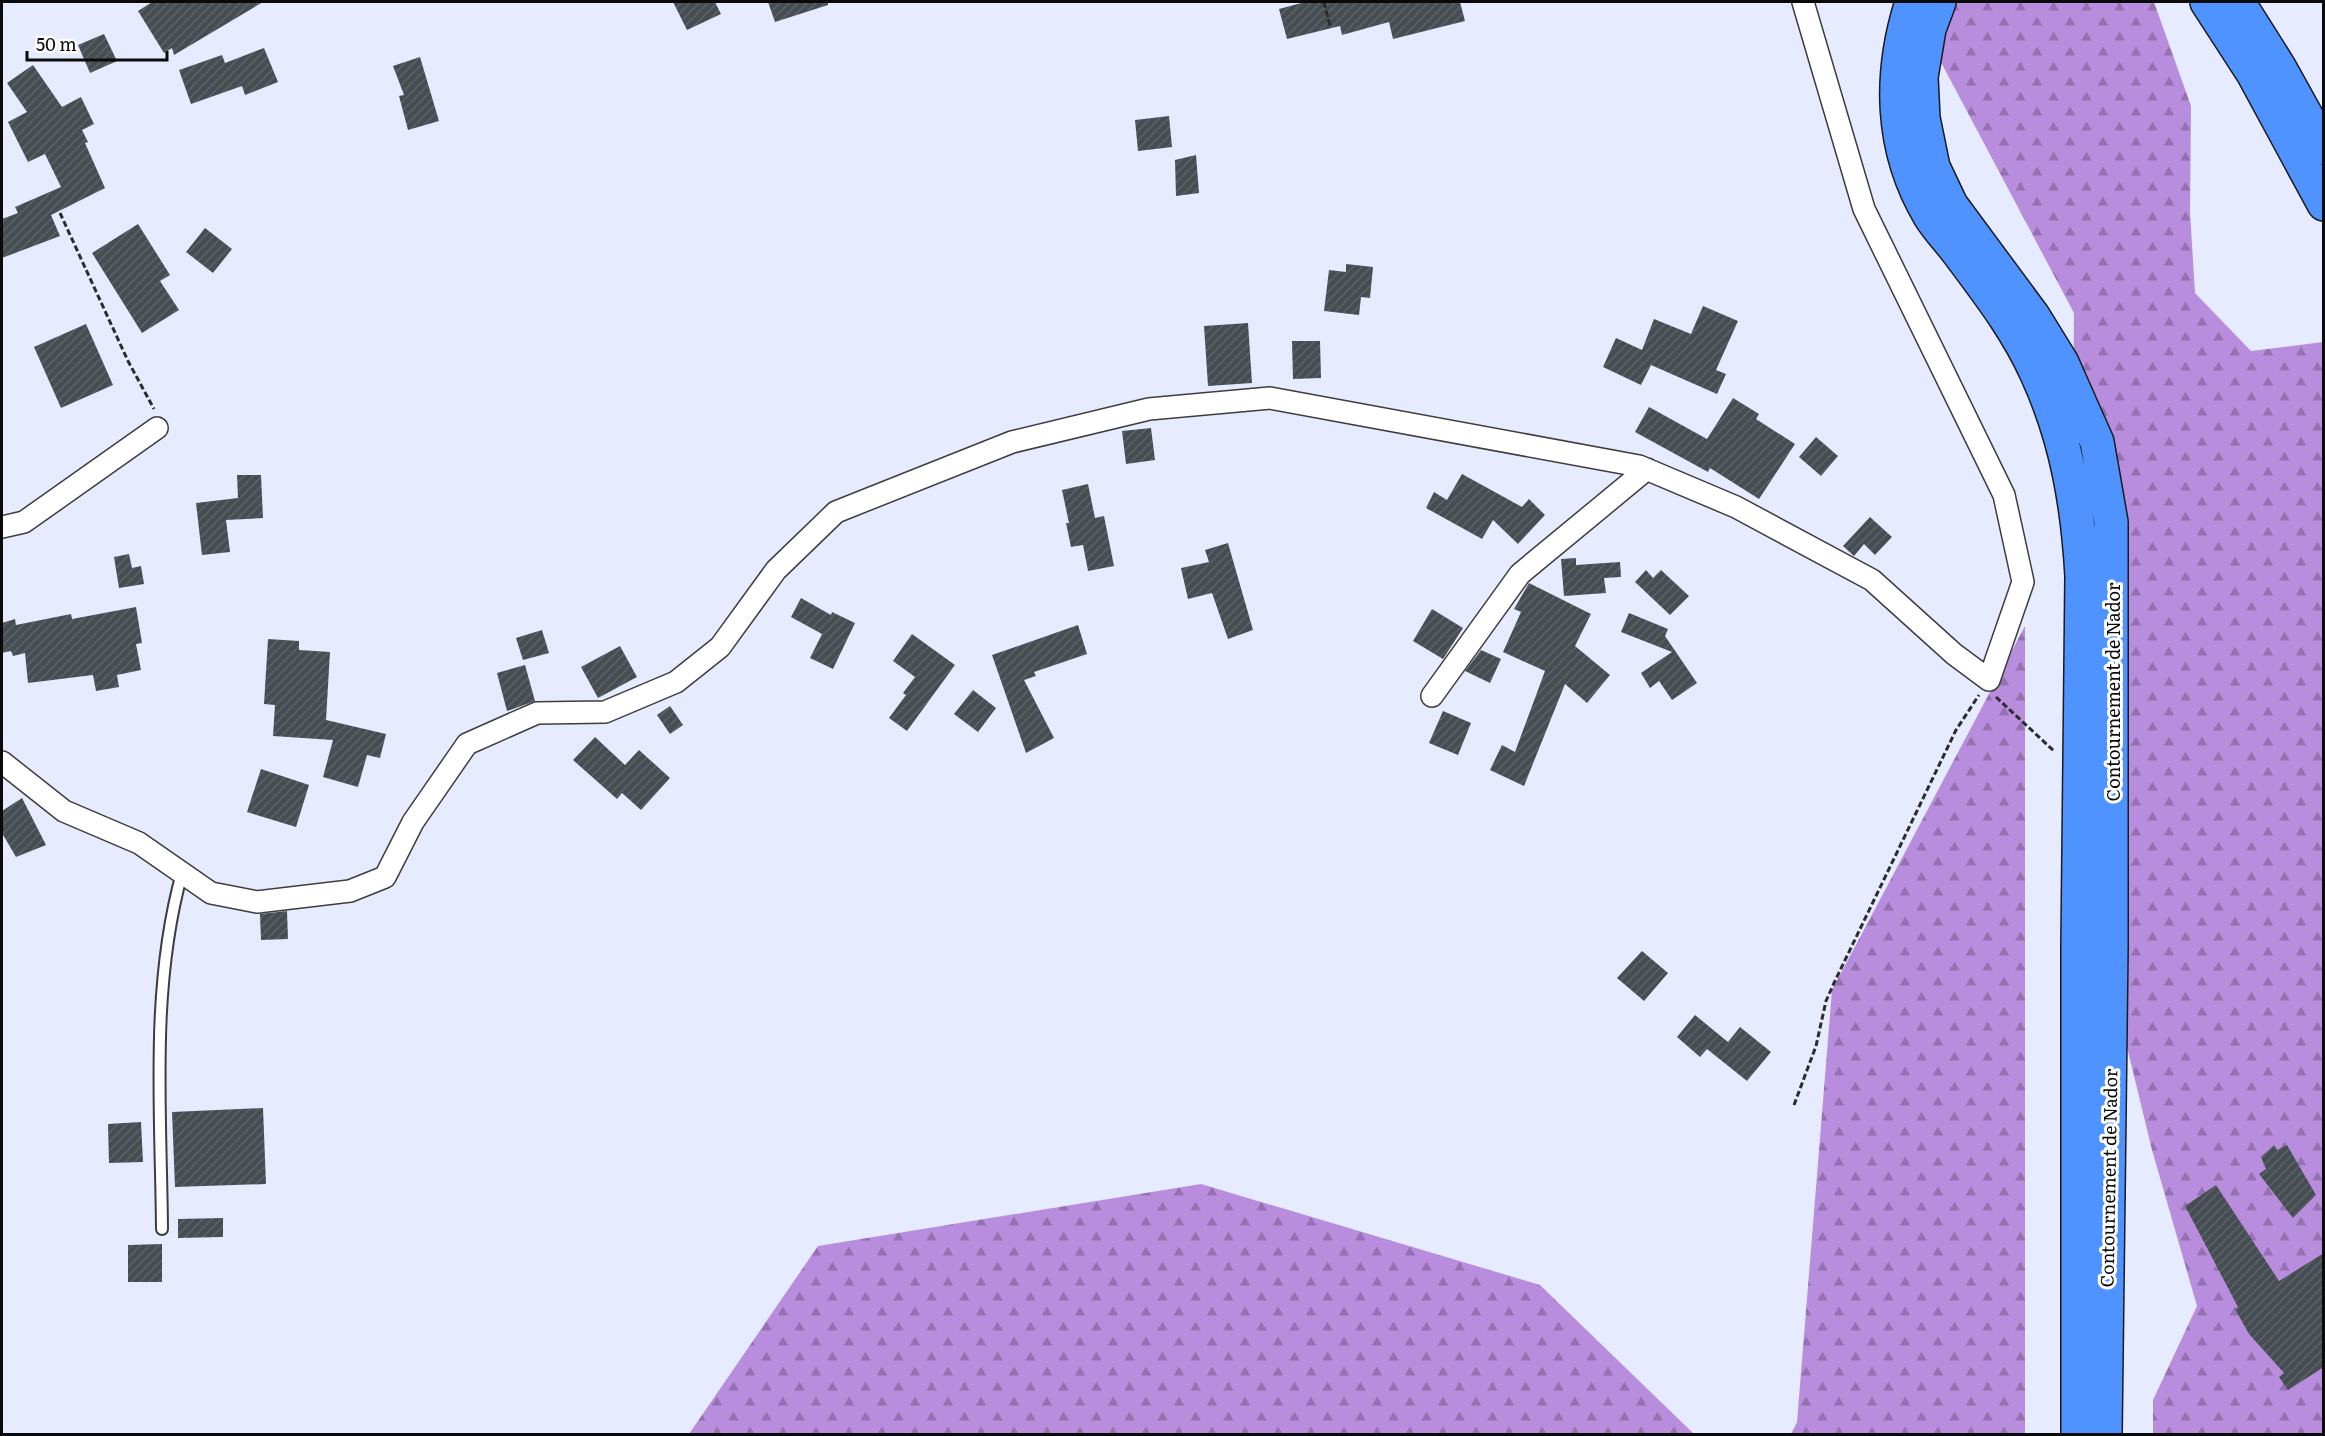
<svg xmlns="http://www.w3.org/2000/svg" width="2325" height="1436" font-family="Literata,serif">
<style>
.forest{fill:url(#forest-firs)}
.building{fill:url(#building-hatch)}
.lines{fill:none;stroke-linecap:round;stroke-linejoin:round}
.service-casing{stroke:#3d3d3d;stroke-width:14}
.minor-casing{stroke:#3d3d3d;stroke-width:24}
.trunk-casing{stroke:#1b1b1b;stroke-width:36}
.path{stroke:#2c2c2c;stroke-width:3;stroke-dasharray:6 3;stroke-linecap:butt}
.service{stroke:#fff;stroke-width:10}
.minor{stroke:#fff;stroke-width:21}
.trunk{stroke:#4e93ff;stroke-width:33}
.labels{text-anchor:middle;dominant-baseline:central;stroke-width:6;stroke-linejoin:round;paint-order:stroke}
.street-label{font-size:18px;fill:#0a0a0a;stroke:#fff}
</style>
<defs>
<pattern id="forest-firs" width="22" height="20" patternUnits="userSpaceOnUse" patternTransform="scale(1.5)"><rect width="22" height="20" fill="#b98ddd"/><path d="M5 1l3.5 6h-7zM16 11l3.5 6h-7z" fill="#9571b1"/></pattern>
<pattern id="building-hatch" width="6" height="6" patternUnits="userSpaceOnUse" patternTransform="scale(1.5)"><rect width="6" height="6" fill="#464e53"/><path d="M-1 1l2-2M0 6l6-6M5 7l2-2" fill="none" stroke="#5c6367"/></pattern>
</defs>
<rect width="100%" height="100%" fill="#e6ebff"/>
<!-- forest -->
<path class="forest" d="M1909,2H2154L2191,106L2190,212L2195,293L2251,351L2323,342V1434H2153V1400L2197,1306L2152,1150L2106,960L2073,454L2074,313Z
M2025,626V1434H1791L1797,1422L1832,990Z
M1201,1184L1540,1285L1694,1434H689L818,1246Z"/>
<!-- building -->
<path class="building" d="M152,2H263L174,55L172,48L164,53L138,11Z
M673,2H715L721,14L687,30Z
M768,2H828V5L775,22Z
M1305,2H1460L1465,21L1393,39L1389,22L1342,35L1340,26L1287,39L1279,9Z
M104,34L117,61L90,73L78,45Z
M264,48L278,82L245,95L242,86L191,104L179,70L222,55L225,63Z
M420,57L439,121L408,130L399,96L404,95L393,66Z
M33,65L62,107L81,97L94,124L82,130L88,142L85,143L105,188L51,215L60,236L2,258V219L18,213L15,207L61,187L45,154L28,162L8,122L27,112L7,83Z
M1169,116L1172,147L1138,151L1135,120Z
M1196,155L1199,193L1176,196L1175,160Z
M138,224L170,275L160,281L179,310L142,333L92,253Z
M205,228L232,249L213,273L186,252Z
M1346,264L1373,267L1370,298L1361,297L1359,315L1324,311L1329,270L1346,272Z
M1703,306L1738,321L1716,370L1726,374L1717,394L1651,365L1641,385L1603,367L1616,338L1642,350L1654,319L1691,334Z
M1248,323L1252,383L1208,386L1204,326Z
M86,324L113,385L61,408L34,347Z
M1292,341H1320L1321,378L1293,379Z
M1733,398L1759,414L1756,419L1795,444L1759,499L1710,468L1708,472L1635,432L1649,407L1707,439Z
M1151,428L1155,460L1126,464L1122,431Z
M1816,437L1838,456L1821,476L1799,457Z
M1462,474L1522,507L1529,499L1545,515L1518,544L1493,520L1482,539L1426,508L1434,492L1447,500Z
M237,475H261L263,518L226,520L230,552L202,555L196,503L238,498Z
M1088,484L1095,518L1104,516L1114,566L1088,571L1083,545L1071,547L1066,523H1069L1062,490Z
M1870,517L1892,537L1875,555L1864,544L1854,556L1843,546Z
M1228,543L1253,630L1228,639L1212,593L1188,599L1181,568L1209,562L1205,550Z
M129,554L132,568L141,566L144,584L119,588L114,557Z
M1576,558V565L1620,562L1621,577L1604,578L1606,593L1564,596L1561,559Z
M1646,570L1653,578L1661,570L1689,596L1670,615L1635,582Z
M1529,583L1591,614L1575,646L1610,675L1587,703L1565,684L1524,786L1490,770L1502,745L1515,752L1545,671L1503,652L1521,612L1514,609Z
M801,598L831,615L832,612L855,623L833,669L810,658L822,634L791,617Z
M136,607L142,643L136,644L141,670L117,675L119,687L96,691L93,675L28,683L25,653L13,656L11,651L2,653V623L15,619L16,625L71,614L72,619Z
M1432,609L1463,628L1443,659L1413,641Z
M1629,613L1668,629L1665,636L1697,683L1672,700L1659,681L1650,688L1641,673L1672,652L1621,632Z
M1078,625L1087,654L1034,672L1036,676L1024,680L1054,738L1026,753L992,655Z
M542,630L549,653L523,660L516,638Z
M912,634L955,665L907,731L889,718L906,695L903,693L915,677L893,661Z
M268,639L299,641V650L330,652L326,720L386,734L380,758L367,755L358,787L323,777L333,740L273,736L275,705L264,704Z
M620,646L637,677L598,698L581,667Z
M1481,650L1501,659L1490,683L1465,671Z
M525,665L535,701L507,711L497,673Z
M973,690L996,708L978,732L954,714Z
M670,706L683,725L670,734L657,715Z
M1443,711L1471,723L1458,755L1429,743Z
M595,737L625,765L639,750L670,778L641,810L622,793L617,799L573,760Z
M261,769L309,785L296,827L247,812Z
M22,798L46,845L16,857L2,833V811Z
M287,911L288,939L261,940L260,914Z
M1642,951L1668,973L1644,1001L1617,978Z
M1695,1015L1728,1042L1740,1027L1771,1052L1747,1081L1707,1049L1700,1057L1677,1037Z
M263,1108L266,1184L175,1187L172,1112Z
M141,1122L143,1162L109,1163L108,1124Z
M2274,1145L2277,1150L2287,1145L2316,1195L2293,1218L2259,1174L2266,1169L2261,1157Z
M2216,1185L2279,1281L2324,1253V1367L2288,1390L2279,1377L2284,1373L2249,1334L2235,1309L2238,1307L2185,1206Z
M223,1218V1237L178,1238V1219Z
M162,1244V1282H128V1245Z"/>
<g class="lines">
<defs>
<path id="service" d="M162,1229C161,1111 150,988 182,873"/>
<path id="minor" d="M2,527L24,522L157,428
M1432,696L1520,574L1647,469
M2,762L64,811L139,843L211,893L257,902L350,891L385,877L413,822L467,744L537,713L605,712L676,682L720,647L776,570L836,512L1012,442L1149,409L1270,398L1639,466L1736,507L1872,580L1954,654L1989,680L2023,582L2004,495L1864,209L1803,2"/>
<path id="trunk" d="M1912,2C1889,74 1890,149 1930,216C1938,229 1949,240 1958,252C1987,291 2017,329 2037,374C2067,439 2078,506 2082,576L2078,947V1434
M1939,2L1929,29L1921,77L1923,118L1933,167L1951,205L2033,316L2062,363L2097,442L2111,522V947L2105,1434
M2207,2L2253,73L2324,204
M2238,2L2279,67L2324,148"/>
</defs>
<!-- service casing -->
<use href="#service" class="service-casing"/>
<!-- minor casing -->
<use href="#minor" class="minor-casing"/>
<!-- trunk casing -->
<use href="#trunk" class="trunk-casing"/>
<!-- path -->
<path class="path" d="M1324,2L1330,26
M60,213L128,361L154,409
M1996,697L2055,752
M1794,1105L1816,1046L1826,1001L1834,983L1956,730L1979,695"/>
<!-- service -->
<use href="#service" class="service"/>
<!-- minor -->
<use href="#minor" class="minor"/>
<!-- trunk -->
<use href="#trunk" class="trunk"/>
</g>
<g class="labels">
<!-- street labels -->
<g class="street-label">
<text transform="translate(2112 692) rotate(-90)">Contournement de Nador</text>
<text transform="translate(2108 1178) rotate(-89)">Contournement de Nador</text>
</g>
</g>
<!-- border -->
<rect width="2325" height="1436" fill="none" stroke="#0a0a0a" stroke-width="6"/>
<!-- scale -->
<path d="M27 51v9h140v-9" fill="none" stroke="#0a0a0a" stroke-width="3"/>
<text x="36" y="51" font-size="18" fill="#0a0a0a" stroke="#ffffff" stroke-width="4.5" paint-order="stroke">50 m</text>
</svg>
